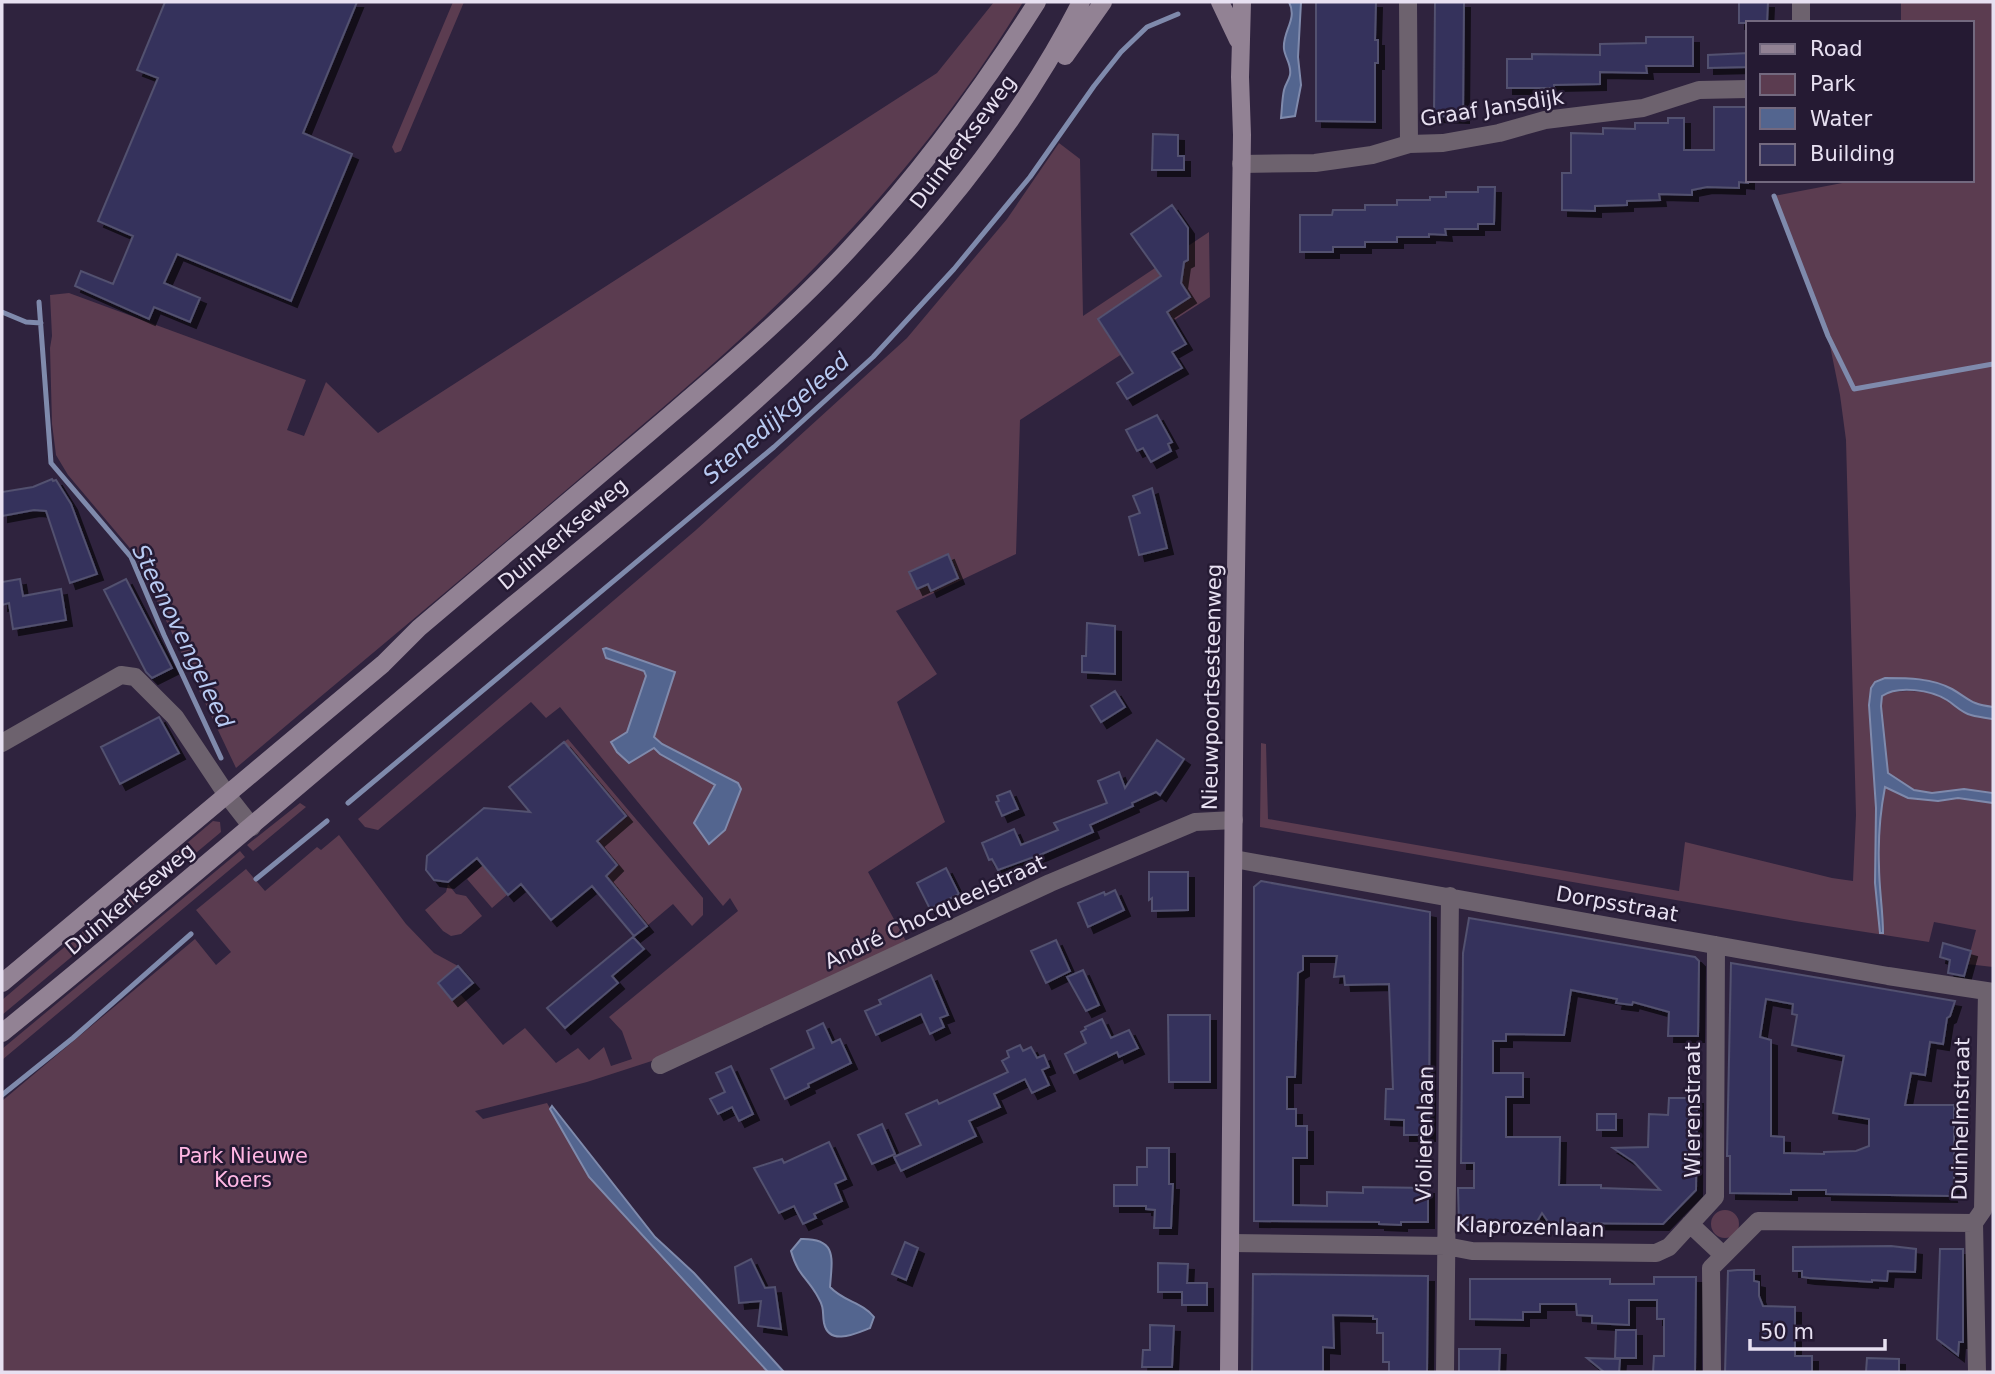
<svg xmlns="http://www.w3.org/2000/svg" width="1995" height="1374" font-family="'DejaVu Sans',sans-serif">
<style>
.green{fill:#5b3c50}
.water{fill:#53658f;stroke:#7f8aac;stroke-width:2}
.lines{fill:none;stroke-linecap:round;stroke-linejoin:round}
.stream{stroke:#7f8aac;stroke-width:5}
.building{fill:#36335c;stroke:#52516f;stroke-width:2;fill-rule:evenodd;filter:url(#shadow)}
.street{stroke:#6d626e;stroke-width:18}
.secondary{stroke:#928294;stroke-width:18}
.labels{text-anchor:middle;dominant-baseline:central;stroke-width:5;stroke-linejoin:round;paint-order:stroke}
.street-label{font-size:21px;fill:#e7e0f1;stroke:#251a33}
.park-label{font-size:21px;fill:#ffb7e4;stroke:#251a33}
.water-label{font-size:23px;font-style:italic;fill:#b8caf2;stroke:#251a33}
</style>
<defs>
<filter id="shadow"><feDropShadow dx="6" dy="6" stdDeviation="0" flood-color="#0009"/></filter>
</defs>
<rect width="100%" height="100%" fill="#2f233e"/>
<!-- green -->
<path class="green" d="M453,2H464L401,151L395,153L392,147Z
M994,2H1023C954,117 865,222 767,314C711,368 651,417 592,468C474,569 354,668 236,768L134,553L68,475L56,455L52,424L50,348L52,336L50,295L69,293L306,380L287,430L304,436L326,382L378,433L937,73Z
M1901,2H1993V707L1974,704L1953,690L1923,679L1875,682V815L1880,932C1879,884 1877,835 1885,787L1908,798L1938,801L1958,798L1993,803V967L1967,964L1976,930L1934,922L1929,942L1795,921L1260,827L1261,743L1266,744L1268,819L1679,891L1685,842L1832,878L1853,881L1856,815L1846,440L1840,395L1828,336L1774,196L1858,180H1972V23H1901Z
M1059,143L1080,159L1083,316L1209,232L1210,297L1020,420L1016,554L896,611L937,674L897,702L945,822L868,872L906,941L661,1058L587,1082L475,1111L483,1119L547,1103L589,1177L768,1372H2V1101L195,939L216,965L231,952L196,910L246,869L265,891L317,847L321,850L339,835L406,924L434,953L458,966L439,984L452,1000L461,995L503,1045L525,1028L556,1063L578,1048L589,1060L604,1047L611,1066L632,1059L622,1031L609,1017L738,911L730,898L723,906L560,707L546,718L531,702L378,830L365,827L358,819L696,530L907,338L1007,219Z
M1909,691L1930,692L1945,699L1968,715L1993,719V793L1964,789L1932,793L1914,790L1888,773L1881,706L1882,696L1888,692Z
M568,739L703,898V915L692,926L673,904L647,926L606,876L617,864L597,841L626,816L564,742Z
M300,803L306,807L253,851L247,845Z
M213,821L220,822L221,832L2,1015V1000Z
M240,851L245,857L2,1060V1049Z
M484,864L508,894L492,908L467,879Z
M448,884L456,894L466,896L482,916L461,934L451,936L443,931L425,910L446,892Z
M1711 1224a14 14 0 1 1 28 0a14 14 0 1 1-28 0Z"/>
<!-- water -->
<path class="water" d="M1289,2H1301L1298,57L1301,85L1295,116L1281,118C1282,109 1282,99 1284,90C1285,85 1289,80 1290,75C1292,65 1285,58 1284,49C1282,31 1298,20 1289,2Z
M606,648L675,672L654,737L662,744L738,783L741,789L725,830L709,844L694,823L715,785L660,754L654,748L629,763L617,752L611,742L627,732L646,676L644,671L606,658L603,649Z
M1885,678C1908,678 1932,678 1952,689C1971,700 1970,704 1993,707V719C1986,718 1978,717 1971,715C1962,713 1955,705 1947,700C1931,690 1898,685 1882,696L1881,706L1888,773L1914,790L1932,793L1964,789L1993,793V803L1958,798L1938,801L1908,798L1885,787C1880,813 1878,840 1879,866C1879,889 1883,910 1883,933H1880L1875,883L1876,808L1869,705L1871,688L1875,682Z
M552,1106L655,1237L694,1273L784,1372H768L589,1177L550,1109Z
M801,1239C838,1238 832,1259 830,1287C844,1302 862,1302 874,1317L870,1328C857,1333 829,1347 824,1323C822,1312 825,1309 818,1297C807,1277 798,1276 791,1251Z"/>
<g class="lines">
<!-- stream -->
<path class="stream" d="M1774,196L1828,336L1854,389L1993,364
M39,302L51,463L131,557L164,635L221,758
M2,312L26,322L41,323
M348,803L774,447L873,357L954,269L1030,177L1094,86L1121,52L1147,27L1178,14
M256,879L327,821
M2,1095L73,1038L191,934"/>
</g>
<!-- building -->
<path class="building" d="M165,2H357L303,133L352,154L291,301L177,254L164,283L200,298L190,322L154,307L149,319L75,286L81,271L113,284L133,236L98,221L158,78L137,70Z
M1316,2H1376L1375,40H1378V63H1375V122L1316,121Z
M1435,2H1464L1463,117L1434,116Z
M1739,2H1768L1767,23H1739Z
M1646,37H1693V66H1646L1647,73L1600,72V84L1554,85V88H1507V59H1532V54L1600,55V44L1646,43Z
M1748,53V67L1708,68V55Z
M1714,107H1748V183L1739,182V188L1707,187L1692,190V195L1659,194L1660,200L1627,201V205L1595,206V211L1562,210V173H1571V133L1603,134V128L1635,129V123H1668V118H1684V150H1714Z
M1153,134L1178,135V156H1184V170H1152Z
M1478,187H1495L1494,224H1478V229H1445L1446,235L1429,234V237H1397V242H1365V247H1333V252H1300V215H1332L1333,210H1365V205H1397V200H1430V197H1446V192H1478Z
M1172,205L1188,228V260L1184,262L1181,283L1190,297L1167,312L1186,344L1172,352L1182,368L1127,399L1117,383L1133,373L1098,319L1161,276L1131,234Z
M1157,415L1172,442L1168,444L1171,451L1151,462L1143,448L1137,451L1126,430Z
M52,479L53,481L56,480L71,504L97,574L70,583L46,511L34,510L2,516V492L33,487Z
M1152,488L1167,548L1139,555L1129,517L1140,513L1133,496Z
M948,554L958,578L931,591L928,584L917,589L909,572Z
M20,579L23,596L61,589L66,620L13,629L9,603L2,605V582Z
M126,579L172,668L152,678L146,672L104,590Z
M1087,623L1115,626V674L1082,672V656H1086Z
M1115,691L1125,707L1101,722L1091,706Z
M159,717L179,753L120,784L101,747Z
M1157,740L1184,759L1160,795L1156,792L1132,803L1133,806L1090,825L1093,832L1042,854L998,870L992,859L989,860L982,843L1014,829L1021,845L1058,830L1054,823L1107,803L1098,781L1119,772L1125,788Z
M564,742L626,816L597,841L617,865L606,876L647,926L634,936L592,886L551,920L521,884L508,895L477,858L448,882L434,880L426,870L427,856L484,808L530,812L509,787Z
M1010,791L1018,809L1002,816L996,802L999,801L997,796Z
M946,868L959,894L930,909L917,883Z
M1149,872H1188V910L1152,911V898L1149,900Z
M1261,881L1430,912L1429,1135H1404V1120L1385,1119L1386,1089H1393L1389,984L1345,985L1344,976L1334,977L1337,956H1303V970L1298,973L1295,1077H1287V1109H1296V1126H1307V1158H1293V1205L1327,1206V1192L1363,1193V1187L1428,1188V1222H1401V1225L1379,1224V1222L1254,1221V887Z
M1115,890L1124,910L1088,927L1078,903L1104,892L1105,895Z
M1469,918L1695,957L1699,961L1698,1036H1668L1669,1012L1633,1002L1632,1005L1616,1003L1617,999L1571,990L1564,1035L1506,1034V1041H1493V1073H1523V1097H1506V1137H1560L1559,1185H1601V1188L1660,1190L1634,1162L1613,1148L1648,1147L1649,1114L1668,1115L1669,1098H1697L1696,1190L1663,1224L1558,1223L1553,1229L1542,1213L1535,1225H1459L1458,1188H1474V1163H1461L1463,953Z
M633,937L644,949L612,976L618,983L565,1028L547,1008Z
M1056,940L1070,971L1046,983L1031,951Z
M1943,943L1971,951L1964,976L1948,973L1950,960L1940,957Z
M1731,963L1955,1001L1950,1016L1947,1018L1943,1044L1930,1042L1925,1075L1911,1073L1905,1105H1954V1192H1950L1951,1196L1826,1194V1190H1791V1194L1730,1193V1156H1727ZM1766,999L1793,1004L1792,1014L1797,1015L1792,1045L1844,1056L1833,1113L1869,1119V1146L1856,1151L1824,1152V1154L1784,1153V1137L1771,1136V1040L1760,1037Z
M458,966L473,983L452,1000L438,983Z
M1083,970L1099,1005L1086,1011L1067,977Z
M931,975L948,1015L940,1018L944,1027L930,1034L921,1014L876,1035L865,1011L881,1004L879,1000Z
M1168,1015H1210V1082H1169Z
M1102,1019L1111,1038L1129,1030L1138,1048L1119,1057L1117,1052L1074,1073L1065,1054L1086,1043L1081,1032L1086,1029L1085,1027Z
M823,1023L832,1043L840,1039L851,1063L808,1084L809,1087L785,1099L771,1069L814,1048L807,1031Z
M1020,1045L1023,1051L1031,1047L1037,1058L1044,1055L1049,1067L1042,1070L1049,1085L1032,1093L1025,1079L994,1094L1000,1107L969,1121L976,1136L901,1171L894,1157L921,1145L906,1114L937,1100L939,1104L1008,1072L1002,1061L1009,1057L1007,1051Z
M731,1066L753,1114L739,1121L732,1107L718,1114L710,1099L725,1092L716,1073Z
M1597,1114H1616V1130H1597Z
M882,1124L895,1154L872,1164L858,1135Z
M829,1142L846,1179L835,1184L842,1201L814,1214L816,1218L803,1224L794,1206L779,1213L754,1168L782,1159L784,1163Z
M1147,1148H1169V1184H1173L1171,1228H1154L1155,1210L1146,1209V1206H1114V1185H1137V1167H1147Z
M905,1242L918,1248L906,1280L892,1274Z
M1891,1246L1916,1249L1915,1272L1888,1271L1887,1281L1872,1280V1282L1809,1278L1802,1277V1271H1793V1247Z
M1940,1249H1963V1342H1959L1958,1355L1937,1339Z
M751,1259L765,1288L775,1287L781,1329L758,1326L761,1301L739,1303L735,1267Z
M1158,1263L1188,1264L1187,1283H1207V1305H1182V1292H1158Z
M1737,1270H1754V1281L1759,1282V1296L1763,1306L1795,1307V1356H1812V1372H1725L1728,1271Z
M1253,1274L1428,1276L1427,1372H1389V1362H1383V1333H1377V1319H1373V1316L1333,1315L1334,1348L1323,1347V1372H1252Z
M1654,1277H1696L1695,1372H1653L1654,1356H1664V1319H1657V1300H1629V1325L1592,1323V1316L1577,1315L1576,1304H1540V1312H1523V1320L1470,1319V1279H1610V1284H1654Z
M1150,1325L1174,1326L1172,1367H1142L1143,1350H1150Z
M1616,1330H1636V1358H1615Z
M1459,1349H1500L1499,1372H1459Z
M1587,1358L1620,1359L1619,1372H1604Z
M1867,1358L1899,1359V1372H1866Z"/>
<g class="lines">
<!-- street -->
<path class="street" d="M1408,2L1409,144
M1801,23V2
M1241,164L1315,163L1372,155L1409,144L1443,143L1499,133L1545,120L1643,108L1699,90L1748,89
M2,743L121,675L135,677L175,717L227,795L252,827
M1234,859L1888,976L1993,992
M660,1065L1050,883L1195,822L1234,820
M1690,1224L1723,1255
M1231,1243L1446,1246L1472,1251L1656,1253L1669,1247L1715,1197L1716,945
M1445,1372L1450,896
M1712,1372L1711,1268L1758,1221L1974,1223
M1977,1372L1974,1223L1983,1210L1987,991"/>
<!-- secondary -->
<path class="secondary" d="M1220,2L1238,40
M1065,56L1103,2
M2,983L383,664L419,628C496,563 572,498 649,433C719,373 790,314 852,246C922,171 982,89 1037,2
M2,1033C164,902 322,765 482,631C704,446 947,265 1081,2
M1229,1372L1235,643L1242,135L1240,77L1242,2"/>
</g>
<g class="labels">
<!-- street labels -->
<g class="street-label">
<text transform="translate(1492 108) rotate(-9)">Graaf Jansdijk</text>
<text transform="translate(963 142) rotate(-53)">Duinkerkseweg</text>
<text transform="translate(563 534) rotate(-40)">Duinkerkseweg</text>
<text transform="translate(1212 687) rotate(-89)">Nieuwpoortsesteenweg</text>
<text transform="translate(130 899) rotate(-40)">Duinkerkseweg</text>
<text transform="translate(1617 904) rotate(10)">Dorpsstraat</text>
<text transform="translate(935 912) rotate(-25)">André Chocqueelstraat</text>
<text transform="translate(1693 1110) rotate(-90)">Wierenstraat</text>
<text transform="translate(1961 1119) rotate(-89)">Duinhelmstraat</text>
<text transform="translate(1425 1134) rotate(-89)">Violierenlaan</text>
<text transform="translate(1530 1227) rotate(2)">Klaprozenlaan</text>
</g>
<!-- park labels -->
<g class="park-label">
<text x="243" y="1156">Park Nieuwe<tspan x="243" dy="24">Koers</tspan></text>
</g>
<!-- water labels -->
<g class="water-label">
<text transform="translate(776 418) rotate(-41)">Stenedijkgeleed</text>
<text transform="translate(183 636) rotate(64)">Steenovengeleed</text>
</g>
</g>
<!-- border -->
<rect width="1995" height="1374" fill="none" stroke="#e7e0f1" stroke-width="7"/>
<!-- legend -->
<rect x="1746" y="21" width="228" height="161" fill="#251a33" stroke="#73697f" stroke-width="2"/>
<rect x="1760" y="44" width="35" height="10" fill="#928294" stroke="#73697f" stroke-width="2"/>
<text x="1810" y="56" font-size="21" fill="#e7e0f1">Road</text>
<rect x="1760" y="74" width="35" height="21" fill="#5b3c50" stroke="#73697f" stroke-width="2"/>
<text x="1810" y="91" font-size="21" fill="#e7e0f1">Park</text>
<rect x="1760" y="108" width="35" height="21" fill="#53658f" stroke="#73697f" stroke-width="2"/>
<text x="1810" y="126" font-size="21" fill="#e7e0f1">Water</text>
<rect x="1760" y="144" width="35" height="21" fill="#36335c" stroke="#73697f" stroke-width="2"/>
<text x="1810" y="161" font-size="21" fill="#e7e0f1">Building</text>
<!-- scale -->
<path d="M1750 1339v10h135v-10" fill="none" stroke="#e7e0f1" stroke-width="3.5"/>
<text x="1760" y="1339" font-size="21" fill="#e7e0f1" stroke="#251a33" stroke-width="5" paint-order="stroke">50 m</text>
</svg>
